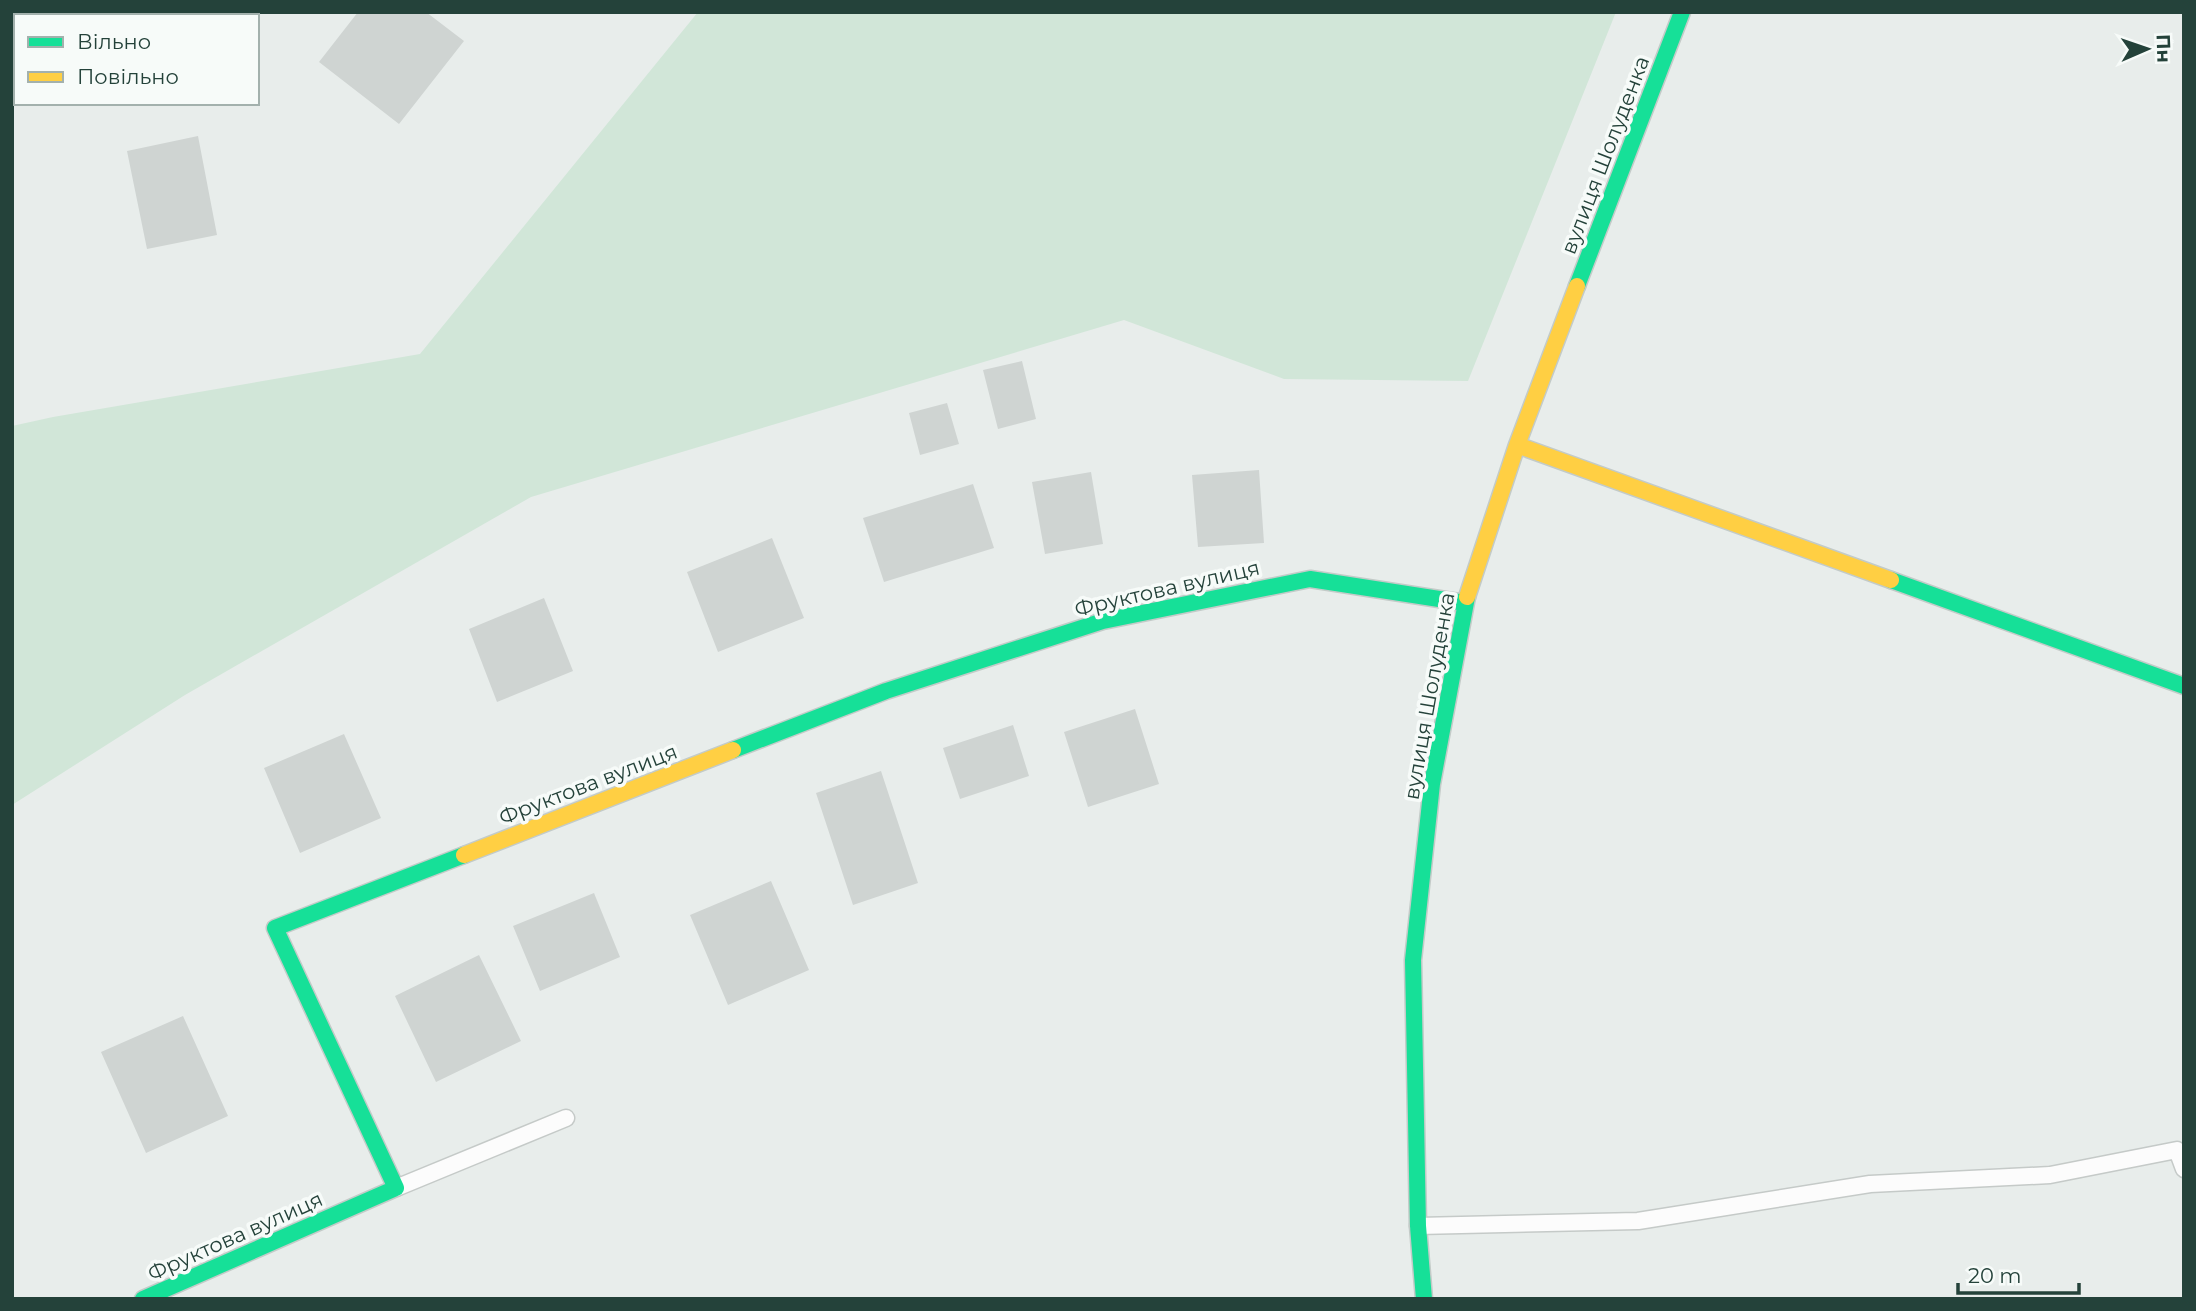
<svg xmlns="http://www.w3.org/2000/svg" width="2196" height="1311" font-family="Montserrat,sans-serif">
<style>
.green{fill:#d1e6d8}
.building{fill:#cfd4d2}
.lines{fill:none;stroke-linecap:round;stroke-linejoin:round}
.lane-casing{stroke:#c5cac8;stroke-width:19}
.street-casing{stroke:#c5cac8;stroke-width:35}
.fast-casing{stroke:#c3cbc8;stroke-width:19}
.slow-casing{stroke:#c3cbc8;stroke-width:19}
.lane{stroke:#fcfcfc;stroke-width:16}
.street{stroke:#fcfcfc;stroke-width:32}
.fast{stroke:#16e098;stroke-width:16}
.slow{stroke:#ffcf43;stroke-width:16}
.labels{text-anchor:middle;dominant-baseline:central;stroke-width:7;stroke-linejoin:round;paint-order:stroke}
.street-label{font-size:21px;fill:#24423a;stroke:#f7fbf9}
</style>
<rect width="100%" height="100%" fill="#e8edeb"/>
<!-- green -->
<path class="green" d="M698,12H1616L1468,381L1284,379L1124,320L531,497L185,695L12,805V426L53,417L420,354Z"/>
<!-- building -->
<path class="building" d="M358,12H426L464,41L399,124L319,62Z
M198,136L217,235L147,249L127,151Z
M1022,361L1036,419L998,429L983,370Z
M947,403L959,444L920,455L909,413Z
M1259,470L1264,543L1198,547L1192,475Z
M1091,472L1103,544L1045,554L1032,482Z
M973,484L994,548L884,582L863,518Z
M772,538L804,618L718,652L687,572Z
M544,598L573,671L497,702L469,629Z
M1135,709L1159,784L1088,807L1064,732Z
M1013,725L1029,776L960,799L943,748Z
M344,734L381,818L300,853L264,768Z
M881,771L918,883L853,905L816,793Z
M771,881L809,970L728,1005L690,915Z
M594,893L620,957L540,991L513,926Z
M479,955L521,1041L436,1082L395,996Z
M183,1016L228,1116L146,1153L101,1052Z"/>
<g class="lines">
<defs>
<path id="lane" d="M396,1188L566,1118
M1418,1226L1638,1221L1870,1184L2050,1175L2177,1150L2184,1169"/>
<path id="street" d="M210,16L215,12
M12,76L16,75"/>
<path id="fast" d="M1577,286L1682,12
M1891,580L2184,686
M733,750L886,691L1103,621L1310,579L1465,603
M143,1299L396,1188L275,928L464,855
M1424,1299L1418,1226L1413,960L1432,784L1467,597"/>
<path id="slow" d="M1517,445L1891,580
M1467,597L1517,445L1577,286
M464,855L733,750"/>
</defs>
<!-- lane casing -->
<use href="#lane" class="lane-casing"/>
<!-- street casing -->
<use href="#street" class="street-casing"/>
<!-- fast casing -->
<use href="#fast" class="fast-casing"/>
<!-- slow casing -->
<use href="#slow" class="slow-casing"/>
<!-- lane -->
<use href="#lane" class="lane"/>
<!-- street -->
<use href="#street" class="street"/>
<!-- fast -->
<use href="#fast" class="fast"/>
<!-- slow -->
<use href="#slow" class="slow"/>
</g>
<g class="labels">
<!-- street labels -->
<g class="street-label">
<text transform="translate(1605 155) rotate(-69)">вулиця Шолуденка</text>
<text transform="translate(1167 588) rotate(-13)">Фруктова вулиця</text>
<text transform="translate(1429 696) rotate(-80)">вулиця Шолуденка</text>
<text transform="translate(588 784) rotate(-21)">Фруктова вулиця</text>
<text transform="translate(235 1236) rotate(-24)">Фруктова вулиця</text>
</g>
</g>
<!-- border -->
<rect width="2196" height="1311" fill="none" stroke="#24423a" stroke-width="28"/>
<!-- legend -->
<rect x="14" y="14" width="245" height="91" fill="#f7fbf9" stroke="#a3b1ad" stroke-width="2"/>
<rect x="28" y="37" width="35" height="10" fill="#16e098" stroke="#a3b1ad" stroke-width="2"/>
<text x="77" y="49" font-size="21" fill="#24423a">Вільно</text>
<rect x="28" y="72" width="35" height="10" fill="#ffcf43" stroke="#a3b1ad" stroke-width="2"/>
<text x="77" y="84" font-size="21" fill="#24423a">Повільно</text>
<!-- north arrow -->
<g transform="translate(2147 49) rotate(88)" stroke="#f7fbf9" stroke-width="5" paint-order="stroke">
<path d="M0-5L12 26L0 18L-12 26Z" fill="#24423a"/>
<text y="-10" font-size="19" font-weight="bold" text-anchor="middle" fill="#24423a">Пн</text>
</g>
<!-- scale -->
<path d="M1958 1283v10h121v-10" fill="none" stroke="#24423a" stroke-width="3.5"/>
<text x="1968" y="1283" font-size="21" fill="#24423a" stroke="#f7fbf9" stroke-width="5" paint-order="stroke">20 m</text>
</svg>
